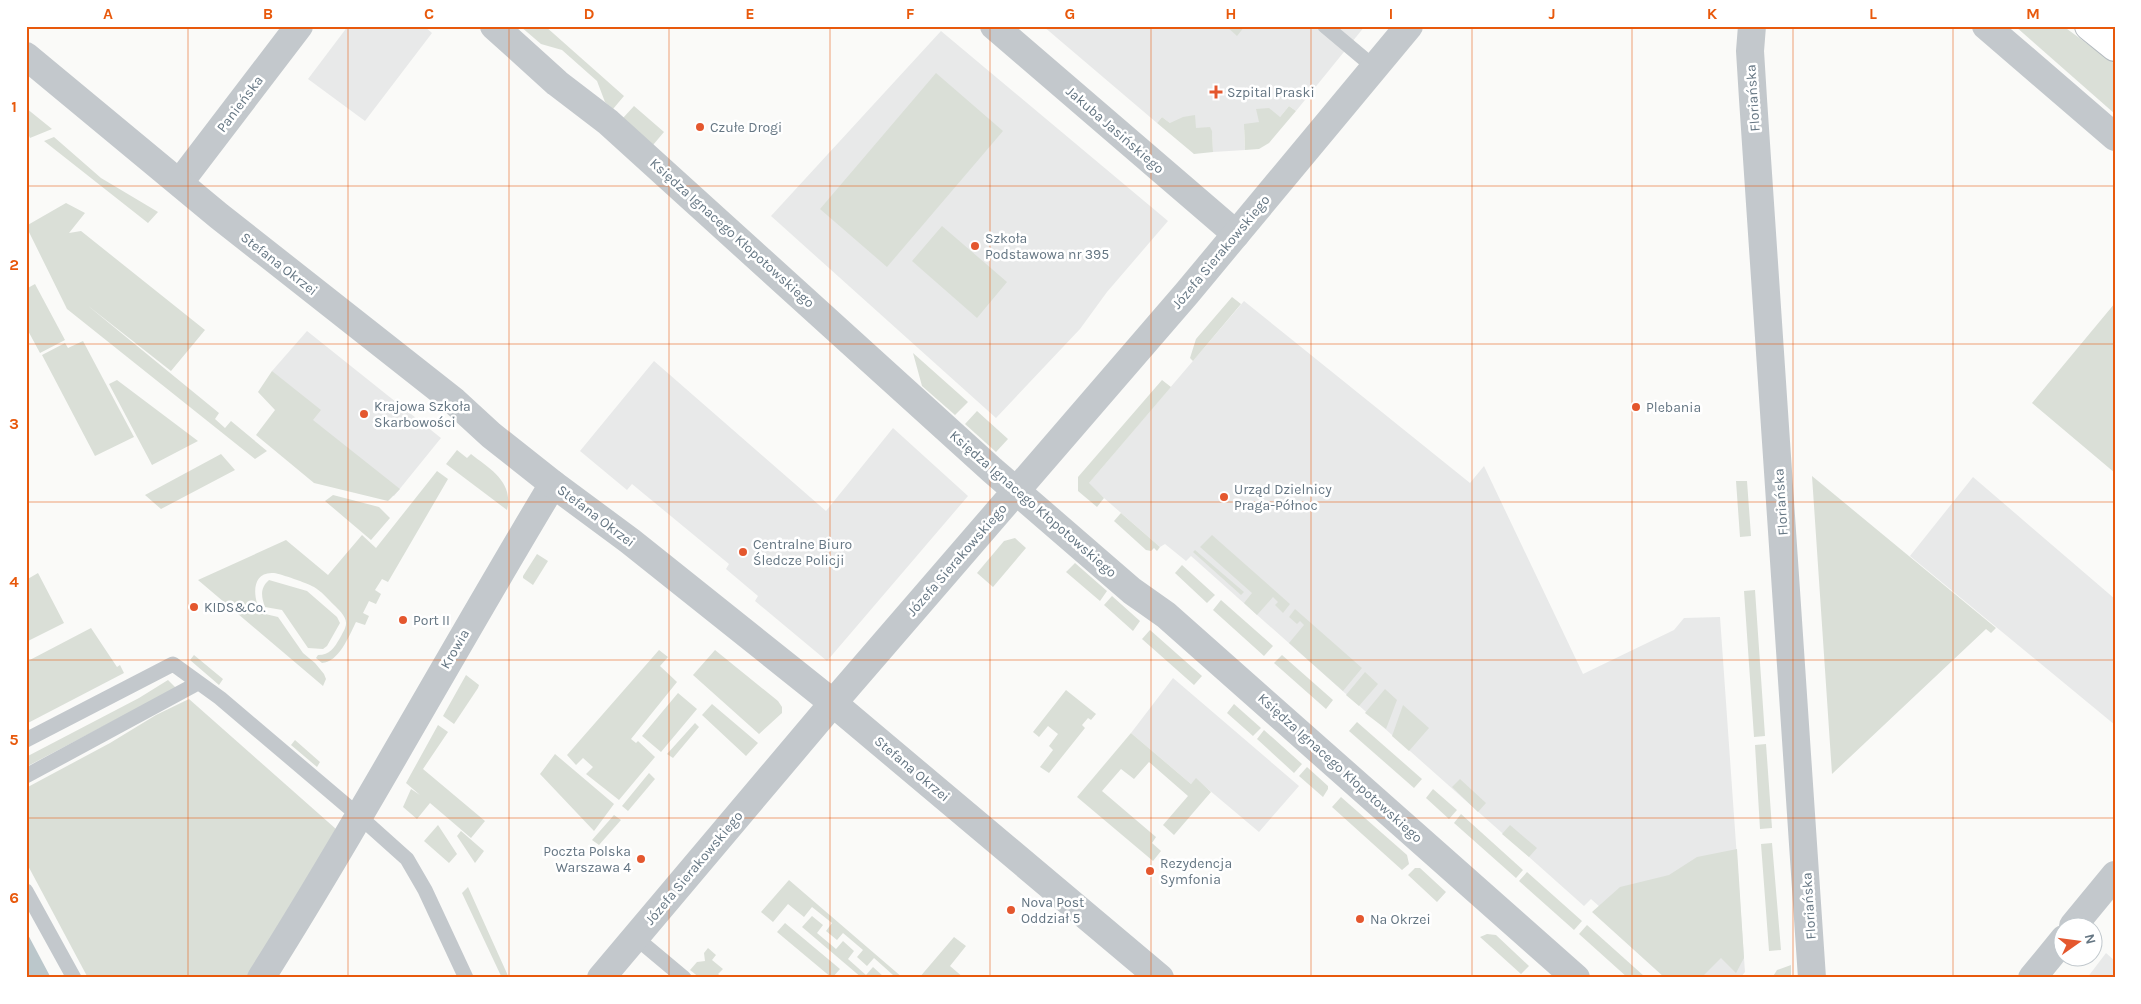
<svg xmlns="http://www.w3.org/2000/svg" width="2141" height="1004" font-family="Karla,sans-serif">
<style>
.built{fill:#e8e9e9}
.green{fill:#dadfd7}
.water{fill:#bbc7cb}
.lines{fill:none;stroke-linecap:round;stroke-linejoin:round}
.secondary-casing{stroke:#b3babf;stroke-width:30}
.service{stroke:#c3c8cc;stroke-width:15}
.minor{stroke:#c3c8cc;stroke-width:28}
.tertiary{stroke:#c3c8cc;stroke-width:28}
.secondary{stroke:#fff;stroke-width:28}
.grid{fill:none;stroke:#e8590c;stroke-width:1;stroke-opacity:0.55}
.poi-dot{fill:#e4572e;stroke:#fff;stroke-width:2}
.labels{text-anchor:middle;dominant-baseline:central;stroke-width:5;stroke-linejoin:round;paint-order:stroke}
.poi-label{font-size:14px;fill:#657683;stroke:#fff;text-anchor:start}
.street-label{font-size:14px;fill:#657683;stroke:#fff}
.neatline{fill:none;stroke:#e8590c;stroke-width:2}
.grid-label{font-size:16px;text-anchor:middle;font-weight:bold;fill:#e8590c}
</style>
<rect width="100%" height="100%" fill="#fafaf8"/>
<!-- built -->
<path class="built" d="M348,26H424L432,33L365,121L308,79Z
M1043,26H1365L1296,111L1289,106L1280,117L1259,119V122L1244,130L1245,150L1213,152L1212,132L1196,128L1178,129L1162,117L1157,123Z
M941,31L1168,221L1107,292L1080,329L996,418L771,216Z
M1244,301L1470,483L1484,466L1583,674L1674,630L1684,618L1720,617L1745,972L1740,978H1679L1591,899L1584,906L1191,556L1186,561L1165,544L1160,547L1088,484Z
M307,331L441,438L394,496L308,427L272,371Z
M654,361L826,511L893,428L968,496L827,661L755,601L758,596L726,569L729,564L632,484L627,490L580,451Z
M1973,477L2115,599V725L1910,556Z
M1173,678L1299,786L1259,832L1196,779L1191,784L1131,733Z
M2106,953L2115,961V978H2087Z"/>
<!-- green -->
<path class="green" d="M520,26H545L624,96L613,109L605,102L597,81L562,50L541,44Z
M1226,26H1245L1237,36Z
M2015,26H2063L2115,64V114Z
M936,73L1003,131L887,267L820,209Z
M634,106L664,132L653,145L623,118Z
M1289,106L1296,111L1269,143L1259,149L1245,150L1244,124L1259,122L1256,109L1269,108L1280,117Z
M26,108L52,129L30,138L28,134H26Z
M1195,115L1196,128L1210,127L1212,131L1213,152L1194,154L1157,123L1162,117L1170,123L1183,117Z
M54,137L101,178L158,212L148,223L44,141Z
M66,203L85,213L69,233L81,231L205,330L171,371L87,305L219,413L215,419L225,428L231,421L267,451L255,459L67,309L26,226Z
M942,226L1007,282L977,318L912,261Z
M35,284L65,340L40,353L26,327V289Z
M1232,297L1241,304L1193,361L1190,358L1196,339Z
M2115,303V473L2032,403Z
M83,341L134,437L95,456L42,355L65,343L68,348Z
M913,353L968,402L955,415L922,386Z
M272,371L321,410L313,420L400,489L388,501L314,483L256,435L275,410L258,392Z
M117,380L198,441L152,465L109,384Z
M1162,380L1171,387L1089,483L1104,498L1097,507L1078,491V477Z
M977,411L1008,439L996,452L965,424Z
M457,450L467,458L471,454C490,469 514,482 507,510L446,464Z
M221,454L235,470L161,509L145,495Z
M437,471L448,479L388,582L382,579L375,590L381,594L376,604L369,601L363,613L369,616L365,625L356,622C349,636 339,662 322,663L316,658L318,655C330,655 334,648 340,638C342,634 346,628 346,624C347,617 338,609 334,605C328,599 321,591 314,587C307,583 281,574 274,573C250,571 253,599 261,613L278,617L303,653L315,663L324,674L326,679L323,686L198,580L286,540L328,575L362,535L376,548Z
M1812,476L1996,628L1991,633L1986,629L1832,774Z
M1736,481H1747L1751,536L1740,537Z
M333,495L379,507L390,518L371,540L325,501Z
M1121,513L1160,547L1157,551L1154,548L1151,551L1146,550L1114,521Z
M1212,535L1290,604L1283,613L1275,605L1278,602L1273,597L1257,615L1244,603L1252,593L1200,547Z
M1015,538L1026,548L993,587L977,573L1004,541Z
M1195,550L1244,592L1241,595L1193,552Z
M537,554L548,561L533,585L523,578V576Z
M1075,563L1107,591L1100,601L1066,572Z
M1182,565L1215,595L1207,603L1175,573Z
M38,573L64,623L26,642V580Z
M269,580L307,591L337,617L340,623L327,646L323,649L308,648L282,610L265,607C261,596 260,588 269,580Z
M1755,590L1765,736L1754,737L1744,591Z
M1112,596L1140,621L1133,631L1104,605Z
M1221,600L1273,646L1264,656L1213,610Z
M1295,609L1362,668L1343,691L1289,643L1304,625L1300,621L1297,624L1289,617Z
M91,628L117,667L120,665L124,673L26,724V662Z
M1150,630L1202,676L1194,685L1142,639Z
M659,650L668,657L660,666L677,682L631,739L636,743L638,741L655,757L619,800L586,774L593,767L583,758L576,765L567,755Z
M715,650L778,701L782,707V713L759,734L693,675Z
M194,655L223,679L219,685L190,660Z
M1282,655L1333,700L1326,709L1274,663Z
M1365,672L1378,684L1359,706L1346,695Z
M466,675L479,685L478,688L454,724L443,716Z
M168,680L176,688L26,767V757L139,698Z
M1385,689L1397,700L1386,729L1365,713Z
M1066,690L1096,714L1091,720L1088,718L1082,725L1085,728L1049,773L1040,767L1053,750L1049,746L1058,734L1048,726L1039,737L1033,732Z
M678,693L697,709L661,752L642,736Z
M189,699L336,829L249,978H88L26,862V788L110,743L156,715Z
M712,704L758,743L746,756L702,715Z
M1234,704L1261,728L1253,736L1227,713Z
M1403,705L1429,728L1409,751L1392,736Z
M1357,722L1422,779L1414,788L1349,731Z
M695,723L699,727L673,758L667,754Z
M438,725L448,732L423,769L485,821L471,838L430,803L417,819L403,807L411,789L420,795L406,783Z
M1264,730L1302,764L1294,773L1257,739Z
M1131,733L1191,784L1196,778L1211,792L1174,835L1163,825L1188,796L1149,762L1134,779L1121,769L1102,791L1156,837L1152,843L1161,851L1153,861L1077,797Z
M295,740L320,762L317,767L291,745Z
M1766,744L1772,828L1760,829L1755,745Z
M555,754L614,804L594,831L540,774Z
M1307,767L1328,786V789L1323,797L1299,776Z
M649,773L655,779L628,811L622,806Z
M1460,779L1486,803L1478,812L1452,787Z
M1433,789L1457,810L1449,819L1426,798Z
M1341,797L1407,855L1409,864L1402,870L1332,807Z
M1461,814L1523,870L1516,878L1454,823Z
M614,815L621,820L599,845L592,840Z
M438,825L457,854L449,863L424,841Z
M1510,825L1537,848L1529,857L1502,834Z
M461,831L484,851L475,863L457,836Z
M1772,843L1781,950L1769,951L1761,844Z
M1737,849L1744,958L1736,973L1721,958L1701,978H1665L1592,912L1620,887L1669,875L1697,857Z
M1415,868H1420L1446,892L1437,902L1408,875Z
M1527,872L1582,921L1574,930L1519,881Z
M789,880L903,978H890L893,975L874,958L867,966L857,957L863,950L843,933L837,940L826,931L832,923L812,907L804,917L788,904L773,922L761,912Z
M468,887L509,978H502L462,893Z
M812,916L823,925L817,933L836,949L843,941L854,951L848,959L866,975L873,967L884,977L862,978L802,927Z
M785,923L840,969L832,978L777,932Z
M1587,925L1644,976L1642,978H1628L1579,934Z
M1487,934L1496,935L1529,966L1521,974L1480,937Z
M954,937L966,946L950,966L964,978H919Z
M708,948L716,955L712,960L723,969L718,974L723,978H700L690,970L697,962L705,961L704,953Z
M1791,965V978H1772L1777,970Z"/>
<!-- water -->
<path class="water" d="M26,931L51,978H26Z"/>
<g class="lines">
<defs>
<path id="secondary" d="M2089,26L2115,47"/>
</defs>
<!-- secondary casing -->
<use href="#secondary" class="secondary-casing"/>
<!-- service -->
<path class="service" d="M1325,26L1375,68
M26,740L173,664L220,698L359,816L407,859L425,890L466,978
M26,776L198,683
M26,891L74,978
M635,937L684,978"/>
<!-- minor -->
<path class="minor" d="M994,26L1236,234
M1752,26L1750,51L1753,99L1812,978
M1986,26L2115,137
M180,182L299,26
M261,978C363,816 454,648 553,484
M601,978L833,703"/>
<!-- tertiary -->
<path class="tertiary" d="M494,26L557,83L608,122L992,470L1132,591L1166,615L1576,978
M26,56L219,216L454,401L491,435L553,484L630,541L833,703L1160,978
M833,703L1187,293L1409,26
M2073,926L2115,875
M2032,978L2064,939"/>
<!-- secondary -->
<use href="#secondary" class="secondary"/>
</g>
<!-- grid -->
<path class="grid" d="M188,26V978M348,26V978M509,26V978M669,26V978M830,26V978M990,26V978M1151,26V978M1311,26V978M1472,26V978M1632,26V978M1793,26V978M1953,26V978M26,186H2115M26,344H2115M26,502H2115M26,660H2115M26,818H2115"/>
<!-- markers -->
<g class="poi-dot">
<path d="M1213.5 84.5h5v5h5v5h-5v5h-5v-5h-5v-5h5z"/>
<circle cx="700" cy="127" r="5"/>
<circle cx="975" cy="246" r="5"/>
<circle cx="1636" cy="407" r="5"/>
<circle cx="364" cy="414" r="5"/>
<circle cx="1224" cy="497" r="5"/>
<circle cx="743" cy="552" r="5"/>
<circle cx="194" cy="607" r="5"/>
<circle cx="403" cy="620" r="5"/>
<circle cx="641" cy="859" r="5"/>
<circle cx="1150" cy="871" r="5"/>
<circle cx="1011" cy="910" r="5"/>
<circle cx="1360" cy="919" r="5"/>
</g>
<g class="labels">
<!-- poi labels -->
<g class="poi-label">
<text x="1227" y="92">Szpital Praski</text>
<text x="710" y="127">Czułe Drogi</text>
<text x="985" y="238">Szkoła<tspan x="985" dy="16">Podstawowa nr 395</tspan></text>
<text x="374" y="406">Krajowa Szkoła<tspan x="374" dy="16">Skarbowości</tspan></text>
<text x="1646" y="407">Plebania</text>
<text x="1234" y="489">Urząd Dzielnicy<tspan x="1234" dy="16">Praga-Północ</tspan></text>
<text x="753" y="544">Centralne Biuro<tspan x="753" dy="16">Śledcze Policji</tspan></text>
<text x="204" y="607">KIDS&amp;Co.</text>
<text x="413" y="620">Port II</text>
<text x="631" y="851" text-anchor="end">Poczta Polska<tspan x="631" dy="16">Warszawa 4</tspan></text>
<text x="1160" y="863">Rezydencja<tspan x="1160" dy="16">Symfonia</tspan></text>
<text x="1021" y="902">Nova Post<tspan x="1021" dy="16">Oddział 5</tspan></text>
<text x="1370" y="919">Na Okrzei</text>
</g>
<!-- street labels -->
<g class="street-label">
<text transform="translate(1753 98) rotate(-94)">Floriańska</text>
<text transform="translate(240 104) rotate(-53)">Panieńska</text>
<text transform="translate(1115 130) rotate(41)">Jakuba Jasińskiego</text>
<text transform="translate(732 233) rotate(42)">Księdza Ignacego Kłopotowskiego</text>
<text transform="translate(1221 252) rotate(-50)">Józefa Sierakowskiego</text>
<text transform="translate(279 264) rotate(38)">Stefana Okrzei</text>
<text transform="translate(1781 502) rotate(-94)">Floriańska</text>
<text transform="translate(1033 504) rotate(41)">Księdza Ignacego Kłopotowskiego</text>
<text transform="translate(596 516) rotate(37)">Stefana Okrzei</text>
<text transform="translate(957 560) rotate(-49)">Józefa Sierakowskiego</text>
<text transform="translate(455 649) rotate(-60)">Krowia</text>
<text transform="translate(1340 768) rotate(42)">Księdza Ignacego Kłopotowskiego</text>
<text transform="translate(912 769) rotate(40)">Stefana Okrzei</text>
<text transform="translate(694 868) rotate(-50)">Józefa Sierakowskiego</text>
<text transform="translate(1809 906) rotate(-94)">Floriańska</text>
</g>
</g>
<!-- border -->
<rect width="2141" height="1004" fill="none" stroke="#ffffff" stroke-width="55"/>
<!-- north arrow -->
<g transform="translate(2078 942) rotate(76)"><circle r="24" fill="#ffffff" stroke="#c1c8cd"/>
<path d="M0-4L9 19L0 12L-9 19Z" fill="#e4572e"/>
<text y="-8" font-size="14" font-weight="bold" text-anchor="middle" fill="#657683">N</text>
</g>
<rect x="28" y="28" width="2086" height="948" class="neatline"/>
<g class="grid-label">
<text x="108" y="19">A</text>
<text x="268" y="19">B</text>
<text x="429" y="19">C</text>
<text x="589" y="19">D</text>
<text x="750" y="19">E</text>
<text x="910" y="19">F</text>
<text x="1070" y="19">G</text>
<text x="1231" y="19">H</text>
<text x="1391" y="19">I</text>
<text x="1552" y="19">J</text>
<text x="1712" y="19">K</text>
<text x="1873" y="19">L</text>
<text x="2033" y="19">M</text>
<text x="14" y="112">1</text>
<text x="14" y="270">2</text>
<text x="14" y="429">3</text>
<text x="14" y="587">4</text>
<text x="14" y="745">5</text>
<text x="14" y="903">6</text>
</g>
</svg>
